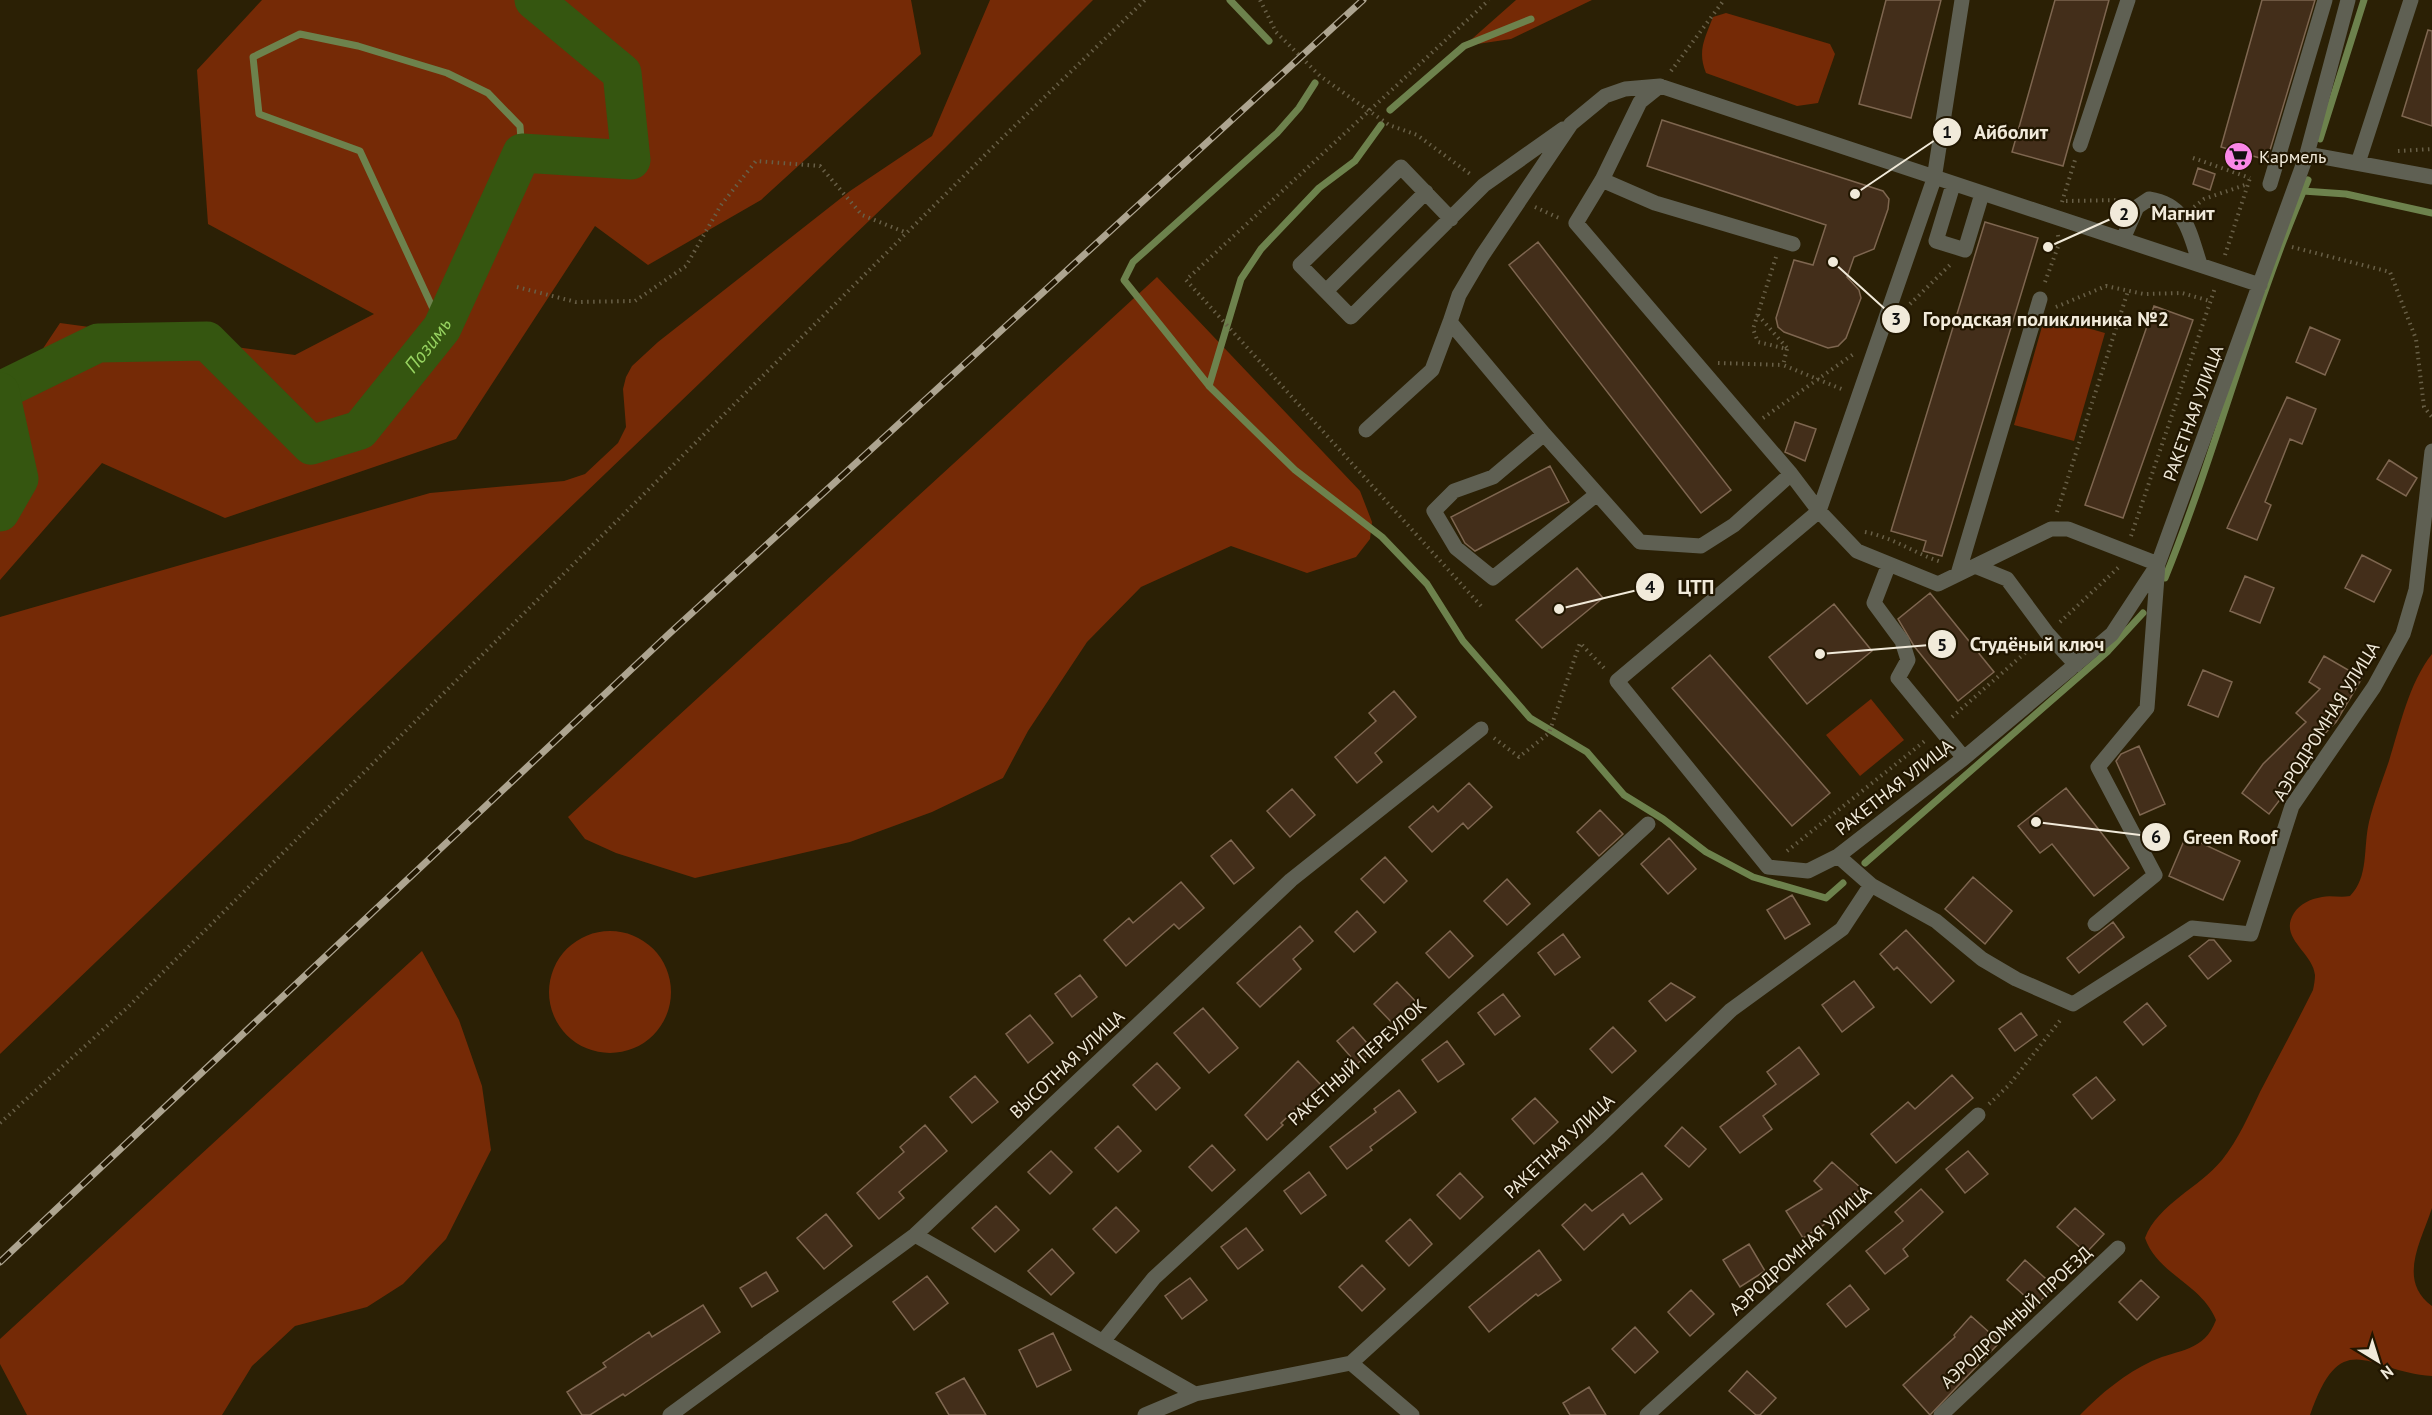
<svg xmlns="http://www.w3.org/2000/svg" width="2432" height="1415" font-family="'PT Sans',sans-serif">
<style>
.green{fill:#752a06}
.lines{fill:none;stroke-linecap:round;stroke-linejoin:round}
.stream{stroke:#6d824d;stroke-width:7}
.river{stroke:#355610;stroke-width:39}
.building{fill:#432e1a;stroke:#7e6650;stroke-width:1.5}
.path{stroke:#685f47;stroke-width:4;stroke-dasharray:1.5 4.5;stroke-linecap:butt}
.minor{stroke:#5f6053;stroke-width:15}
.rail-casing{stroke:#ada490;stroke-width:7}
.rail{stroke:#211600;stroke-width:4.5;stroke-dasharray:14;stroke-linecap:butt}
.labels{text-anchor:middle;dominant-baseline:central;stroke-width:4.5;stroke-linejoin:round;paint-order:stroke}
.poi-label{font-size:18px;fill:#f1eada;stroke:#211600;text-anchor:start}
.street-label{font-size:18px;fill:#f1eada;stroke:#211600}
.water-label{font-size:20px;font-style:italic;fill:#97d360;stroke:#211600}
.leader{fill:none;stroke:#f1eada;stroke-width:2}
.callout-dot{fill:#f1eada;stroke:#211600;stroke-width:2}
.mark-label{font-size:18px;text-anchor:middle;font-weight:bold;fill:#111}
.callout-label{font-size:20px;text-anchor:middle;font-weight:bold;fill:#f1eada;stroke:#211600;stroke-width:4.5;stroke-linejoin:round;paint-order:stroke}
</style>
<rect width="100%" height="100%" fill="#2b2005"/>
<!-- green -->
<path class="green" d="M262,0H911L921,54L761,200L648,265L595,226L456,439L225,518L102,463L0,580V413L60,323L295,355L374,314L208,224L197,70Z
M990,0H1093L945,148L0,1054V617L430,493L564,481L585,474L618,443L626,427L623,389L626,377L632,366L658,342L850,191L932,136Z
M1516,0H1592L1511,39L1464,46Z
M1726,13L1830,44L1835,54L1818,103L1797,106L1706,73C1697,51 1705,38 1713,17Z
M1157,277L1360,491L1372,522L1370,539L1356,557L1307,573L1231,546L1141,587L1087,642L1028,731L1003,778L932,812L850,842L695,878L616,853L585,839L568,817Z
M2045,316L2105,333L2074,441L2014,425Z
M2432,654V1208C2421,1242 2397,1280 2432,1306V1376C2368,1372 2342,1323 2310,1415H2080C2100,1394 2126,1373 2152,1361C2179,1349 2204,1352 2216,1320C2202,1284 2158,1275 2145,1238C2158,1204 2199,1188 2222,1160C2238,1140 2249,1115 2260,1092C2278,1058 2296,1024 2313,990C2314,985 2315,980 2315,975C2313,952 2278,938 2294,913C2300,904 2310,899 2322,897C2331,895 2340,898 2350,896C2369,877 2363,848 2369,822C2374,802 2382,781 2389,761C2400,726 2409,683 2432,654Z
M1871,699L1904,740L1860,776L1826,735Z
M549 992a61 61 0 1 1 122 0a61 61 0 1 1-122 0Z
M422,951L459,1020L482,1086L491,1150L446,1239L403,1284L367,1307L295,1326L252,1366L222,1415H27L0,1364V1339Z"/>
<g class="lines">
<!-- stream -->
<path class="stream" d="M1230,0L1269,41
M1315,83L1299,108L1277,133L1133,262L1124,280L1210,387L1295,470L1382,537L1427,584L1463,641L1530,718L1587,752L1624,795L1663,819L1706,852L1753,877L1826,898L1843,883
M1390,110L1464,46L1531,19
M2320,139L2364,0
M2303,191L2346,194L2432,213
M442,328L360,151L259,114L253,57L300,34L358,46L447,73L488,93L520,126L522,153
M1209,386L1241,279L1261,249L1319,188L1355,161L1381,125
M2165,578C2218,447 2252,309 2308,180
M1865,863L2108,651L2143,613"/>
<!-- river -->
<g class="river">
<path id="s1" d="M0,391L98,343L207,341L311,445L360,430L442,328L522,153L631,160L622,73L534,0"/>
<path d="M0,392L19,479L0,512"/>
</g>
</g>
<!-- building -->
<path class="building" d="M1886,0H1941L1911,118L1859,104Z
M2055,0H2109L2063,166L2012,152Z
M2262,0H2315L2267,160L2221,147Z
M2428,30L2432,31V126L2402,116Z
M1662,120L1883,191L1889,199L1888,209L1874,249L1854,257L1847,277L1859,290L1861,298L1846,338L1838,346L1828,348L1784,332L1778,327L1776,318L1794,260L1813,265L1826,225L1647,166Z
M2198,168L2215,174L2210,190L2193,184Z
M1985,222L2038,238L1942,556L1923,551L1926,541L1891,531Z
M1538,242L1731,490L1701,513L1509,265Z
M2154,306L2193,320L2123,518L2085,505Z
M2310,327L2340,340L2325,375L2296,362Z
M2287,397L2316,409L2302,444L2290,439L2265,502L2271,505L2257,540L2227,528Z
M1795,422L1816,429L1805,461L1785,452Z
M2389,460L2417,478L2406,496L2377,479Z
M1550,466L1569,502L1475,551L1465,543L1451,517Z
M2362,555L2391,570L2374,602L2345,588Z
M1577,568L1603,598L1542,648L1516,620Z
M2245,576L2274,588L2260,623L2230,611Z
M1930,593L1994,672L1958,701L1914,646L1898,619Z
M1834,604L1872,651L1807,704L1769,657Z
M1710,655L1830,793L1792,826L1672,688Z
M2324,656L2362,678L2336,722L2285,774L2294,781L2269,814L2242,793L2263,764L2306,722L2296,713L2320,689L2309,682Z
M2203,670L2232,682L2218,717L2188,705Z
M1394,691L1416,717L1375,753L1382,762L1357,783L1335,757L1376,721L1369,713Z
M2139,746L2165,804L2140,815L2116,761L2121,754Z
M1469,783L1492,807L1468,829L1463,823L1432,852L1409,827L1433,806L1438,812Z
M2066,788L2129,868L2094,896L2052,844L2040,853L2018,826Z
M1292,789L1315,815L1290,837L1267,811Z
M1600,810L1623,834L1599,856L1577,832Z
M2186,836L2240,861L2223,900L2169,876Z
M1669,838L1696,869L1668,894L1641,864Z
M1231,840L1254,868L1234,884L1211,856Z
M1385,857L1407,881L1384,903L1361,879Z
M1973,877L2012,911L1985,944L1945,909Z
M1507,879L1530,904L1507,925L1484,901Z
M1181,882L1204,908L1179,929L1174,924L1126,966L1104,940L1129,918L1133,923Z
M1792,895L1810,924L1785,939L1767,910Z
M1357,911L1376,932L1354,952L1335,932Z
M2113,922L2124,937L2079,973L2067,958Z
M1300,926L1313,941L1293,959L1301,969L1260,1007L1237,983Z
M1906,930L1954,981L1931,1003L1897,967L1894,970L1880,954Z
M1450,931L1473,956L1449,978L1426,953Z
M1563,934L1580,957L1555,975L1538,953Z
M2209,940H2214L2231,961L2208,979L2189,956Z
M1080,975L1097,997L1072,1017L1055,994Z
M1854,981L1874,1007L1842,1032L1822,1005Z
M1397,982L1420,1006L1397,1028L1374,1004Z
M1671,983L1695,997L1666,1021L1649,1001Z
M1503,994L1520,1016L1495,1035L1478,1013Z
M2147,1003L2166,1026L2143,1045L2124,1022Z
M1203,1008L1238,1048L1209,1073L1174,1033Z
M2021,1013L2037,1035L2015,1051L1999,1029Z
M1030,1015L1053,1043L1028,1063L1006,1034Z
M1353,1027L1373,1050L1357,1064L1337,1041Z
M1613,1027L1636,1051L1612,1073L1590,1049Z
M1447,1041L1464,1064L1438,1082L1422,1060Z
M1799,1047L1819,1074L1763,1116L1772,1129L1740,1153L1720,1127L1776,1084L1767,1072Z
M1298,1061L1321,1085L1281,1123L1283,1125L1267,1140L1245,1115Z
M1157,1063L1180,1088L1156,1110L1133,1085Z
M1952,1075L1973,1098L1896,1163L1871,1134L1908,1102L1915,1109Z
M975,1076L998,1102L972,1123L950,1097Z
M2096,1077L2115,1100L2092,1119L2073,1095Z
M1399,1090L1416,1112L1370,1147L1372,1150L1347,1169L1330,1147L1376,1112L1374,1109Z
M1535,1098L1558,1122L1534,1144L1512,1119Z
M925,1125L947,1151L899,1192L904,1198L879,1219L857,1193L904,1152L900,1147Z
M1118,1126L1141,1151L1118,1172L1095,1148Z
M1682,1127L1706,1149L1689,1167L1665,1146Z
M1212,1145L1235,1170L1212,1191L1189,1167Z
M1051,1151L1072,1172L1050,1194L1028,1172Z
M1968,1151L1988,1174L1965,1193L1946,1169Z
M1832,1162L1861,1188L1830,1221L1803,1238L1786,1211L1822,1189L1814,1181Z
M1309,1172L1326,1195L1301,1214L1284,1191Z
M1460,1173L1483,1197L1460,1219L1437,1195Z
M1642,1173L1662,1199L1630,1224L1623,1214L1584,1250L1562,1225L1585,1204L1592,1211Z
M1921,1189L1943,1212L1903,1249L1908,1256L1885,1274L1866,1251L1903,1221L1895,1212Z
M996,1206L1019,1230L995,1252L972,1228Z
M1116,1207L1139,1231L1116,1253L1093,1229Z
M2075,1208L2104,1234L2086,1253L2057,1227Z
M826,1214L852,1246L824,1269L797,1238Z
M1410,1219L1432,1244L1409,1266L1386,1241Z
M1246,1228L1263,1250L1238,1269L1221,1247Z
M1749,1244L1765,1271L1740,1287L1723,1260Z
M1052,1249L1074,1273L1051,1295L1028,1271Z
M1539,1250L1561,1280L1538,1296L1536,1294L1489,1332L1469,1307Z
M2025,1260L2054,1286L2036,1306L2007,1280Z
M1362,1265L1385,1289L1362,1311L1339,1287Z
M766,1272L778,1291L752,1307L740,1288Z
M927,1276L948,1303L914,1330L893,1302Z
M1190,1278L1207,1300L1182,1319L1165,1296Z
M2141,1280L2159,1297L2137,1320L2119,1302Z
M1850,1285L1869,1309L1846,1327L1827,1304Z
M1691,1290L1714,1314L1690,1336L1668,1312Z
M703,1305L720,1332L625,1396L623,1394L590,1415H582L567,1392L606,1367L603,1363L649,1332L652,1337Z
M1971,1316L2000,1342L1930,1415L1903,1385L1955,1337L1954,1335Z
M1635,1327L1658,1352L1635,1373L1612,1349Z
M1053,1333L1071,1370L1037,1387L1019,1350Z
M1747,1371L1776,1398L1760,1415H1756L1729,1391Z
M964,1378L986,1415H949L936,1393Z
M1589,1387L1606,1415H1570L1563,1403Z"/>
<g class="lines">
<!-- path -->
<path class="path" d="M1260,0L1276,32L1320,76L1389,125L1417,135L1470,174
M1671,71L1724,0
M2398,151L2432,149
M2193,158L2250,178
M2066,201L2121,200
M2062,202L2075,160
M1535,207L1561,219
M2194,207L2204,199L2248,184
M2292,247L2390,272L2416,339L2424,407L2432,417
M2225,255L2250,178
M1776,257L1753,329L1758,342L1787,349
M2045,282L2059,244L2058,235
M517,287L576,302L635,301L686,266L721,205L756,161L820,166L862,215L907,233
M1910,304L1952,263
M2056,307L2106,286L2144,294L2182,293L2210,301
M1758,315L1787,348
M1787,349L1783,365L1844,390
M1718,363L1783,365
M1763,418L1855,353
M2057,512L2128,291
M1865,532C1892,537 1914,553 1941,562
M2131,536L2215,288
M1481,606L1186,280L1489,0
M2060,622L2120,566
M1952,717L2034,645
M1494,738L1519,757L1549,733L1580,643L1606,670
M1787,851L1926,740
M1989,1104L2009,1085L2062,1018
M0,1123L128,1007L998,142L1145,0"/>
<!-- minor -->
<path class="minor" d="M1962,0L1934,179L1819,511L1617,681L1768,867L1808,871L1838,856L1964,758L2112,634L2158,564L2307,154L2348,0
M1660,86L1640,102L1602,180L1576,223L1791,474L1819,511L1857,551L1938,584L2051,529H2068L2158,564L2147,708L2098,767L2155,875L2095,924
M2080,145L2128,0
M2307,154L2432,177
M2358,163L2411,0
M1602,180L1655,203L1793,244
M2270,184L2325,0
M1953,185L1936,241L1965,250L1982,194
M1451,219L1401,167L1300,265L1351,317L1484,185L1563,129
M2123,239L2137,207L2149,199C2187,205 2189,232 2200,264
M1326,291L1426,192
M1366,430L1432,370L1450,322
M1544,434L1493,477L1454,491L1434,511L1456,548L1493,578L1597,494
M1791,474L1734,525L1701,546L1640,542L1544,434L1450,322L1459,295L1482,256L1571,124L1605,96L1625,89L1660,86L2260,285
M1889,564L1874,603L1902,641L1908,660L1898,678L1964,758
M1975,566L2007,579L2047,633L2076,665
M1958,574L2040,299
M1871,885L1936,921L1982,959L2016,979L2073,1004L2192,928L2251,934L2292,806L2374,687L2403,634L2416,590L2432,451
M915,1235L1195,1394
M1104,1340L1154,1278L1648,824
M1351,1363L1412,1415
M670,1415L915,1235L1291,880L1481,729
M1145,1415L1195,1394L1351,1363L1599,1137L1731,1010L1842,929L1871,885L1838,856
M1647,1415L1978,1115
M1941,1415L2118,1248"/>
<defs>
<path id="rail" d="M0,1262L670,633L1363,0"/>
</defs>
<!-- rail casing -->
<use href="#rail" class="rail-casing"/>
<!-- rail -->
<use href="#rail" class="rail"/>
</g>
<!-- icons -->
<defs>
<symbol id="supermarket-disc" viewBox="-11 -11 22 22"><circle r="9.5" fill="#fa87e7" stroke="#211600"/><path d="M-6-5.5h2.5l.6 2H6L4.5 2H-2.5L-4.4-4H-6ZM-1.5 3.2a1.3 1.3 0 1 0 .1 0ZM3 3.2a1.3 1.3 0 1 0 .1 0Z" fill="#111"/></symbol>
</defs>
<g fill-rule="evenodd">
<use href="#supermarket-disc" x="2222" y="140" width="33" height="33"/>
</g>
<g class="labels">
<!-- poi labels -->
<g class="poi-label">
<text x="2259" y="156">Кармель</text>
</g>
<!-- street labels -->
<g class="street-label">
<text transform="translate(2193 413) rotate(-70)">РАКЕТНАЯ УЛИЦА</text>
<text transform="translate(2326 721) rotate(-58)">АЭРОДРОМНАЯ УЛИЦА</text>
<text transform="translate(1894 787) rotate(-38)">РАКЕТНАЯ УЛИЦА</text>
<text transform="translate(1357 1062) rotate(-42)">РАКЕТНЫЙ ПЕРЕУЛОК</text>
<text transform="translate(1067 1064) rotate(-43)">ВЫСОТНАЯ УЛИЦА</text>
<text transform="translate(1559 1146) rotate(-43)">РАКЕТНАЯ УЛИЦА</text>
<text transform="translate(1800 1250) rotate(-42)">АЭРОДРОМНАЯ УЛИЦА</text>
<text transform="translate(2016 1317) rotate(-43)">АЭРОДРОМНЫЙ ПРОЕЗД</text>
</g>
<!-- water labels -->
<g class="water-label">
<text stroke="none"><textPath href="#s1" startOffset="525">Позимь</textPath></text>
</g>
</g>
<!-- callouts -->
<path class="leader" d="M1855 194L1947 132M2048 247L2124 213M1833 262L1896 319M1559 609L1650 587M1820 654L1942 644M2036 822L2156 837"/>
<g class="callout-dot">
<circle cx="1855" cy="194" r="6"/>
<circle cx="2048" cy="247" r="6"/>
<circle cx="1833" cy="262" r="6"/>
<circle cx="1559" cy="609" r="6"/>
<circle cx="1820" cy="654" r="6"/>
<circle cx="2036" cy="822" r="6"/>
<circle cx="1947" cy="132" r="15"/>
<circle cx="2124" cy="213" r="15"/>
<circle cx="1896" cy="319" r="15"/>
<circle cx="1650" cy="587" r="15"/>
<circle cx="1942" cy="644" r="15"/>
<circle cx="2156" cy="837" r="15"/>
</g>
<g class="mark-label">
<text x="1947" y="138">1</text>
<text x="2124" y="220">2</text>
<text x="1896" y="325">3</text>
<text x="1650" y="593">4</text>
<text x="1942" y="651">5</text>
<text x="2156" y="843">6</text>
</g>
<g class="callout-label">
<text x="2011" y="139">Айболит</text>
<text x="2183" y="220">Магнит</text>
<text x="2046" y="326">Городская поликлиника №2</text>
<text x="1696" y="594">ЦТП</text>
<text x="2037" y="651">Студёный ключ</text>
<text x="2230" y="844">Green Roof</text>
</g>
<!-- north arrow -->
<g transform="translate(2378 1361) rotate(142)" stroke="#211600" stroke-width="4.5" paint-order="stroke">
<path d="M0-4.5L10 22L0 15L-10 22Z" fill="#f1eada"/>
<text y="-9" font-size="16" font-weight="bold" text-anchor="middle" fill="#f1eada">N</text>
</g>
</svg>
